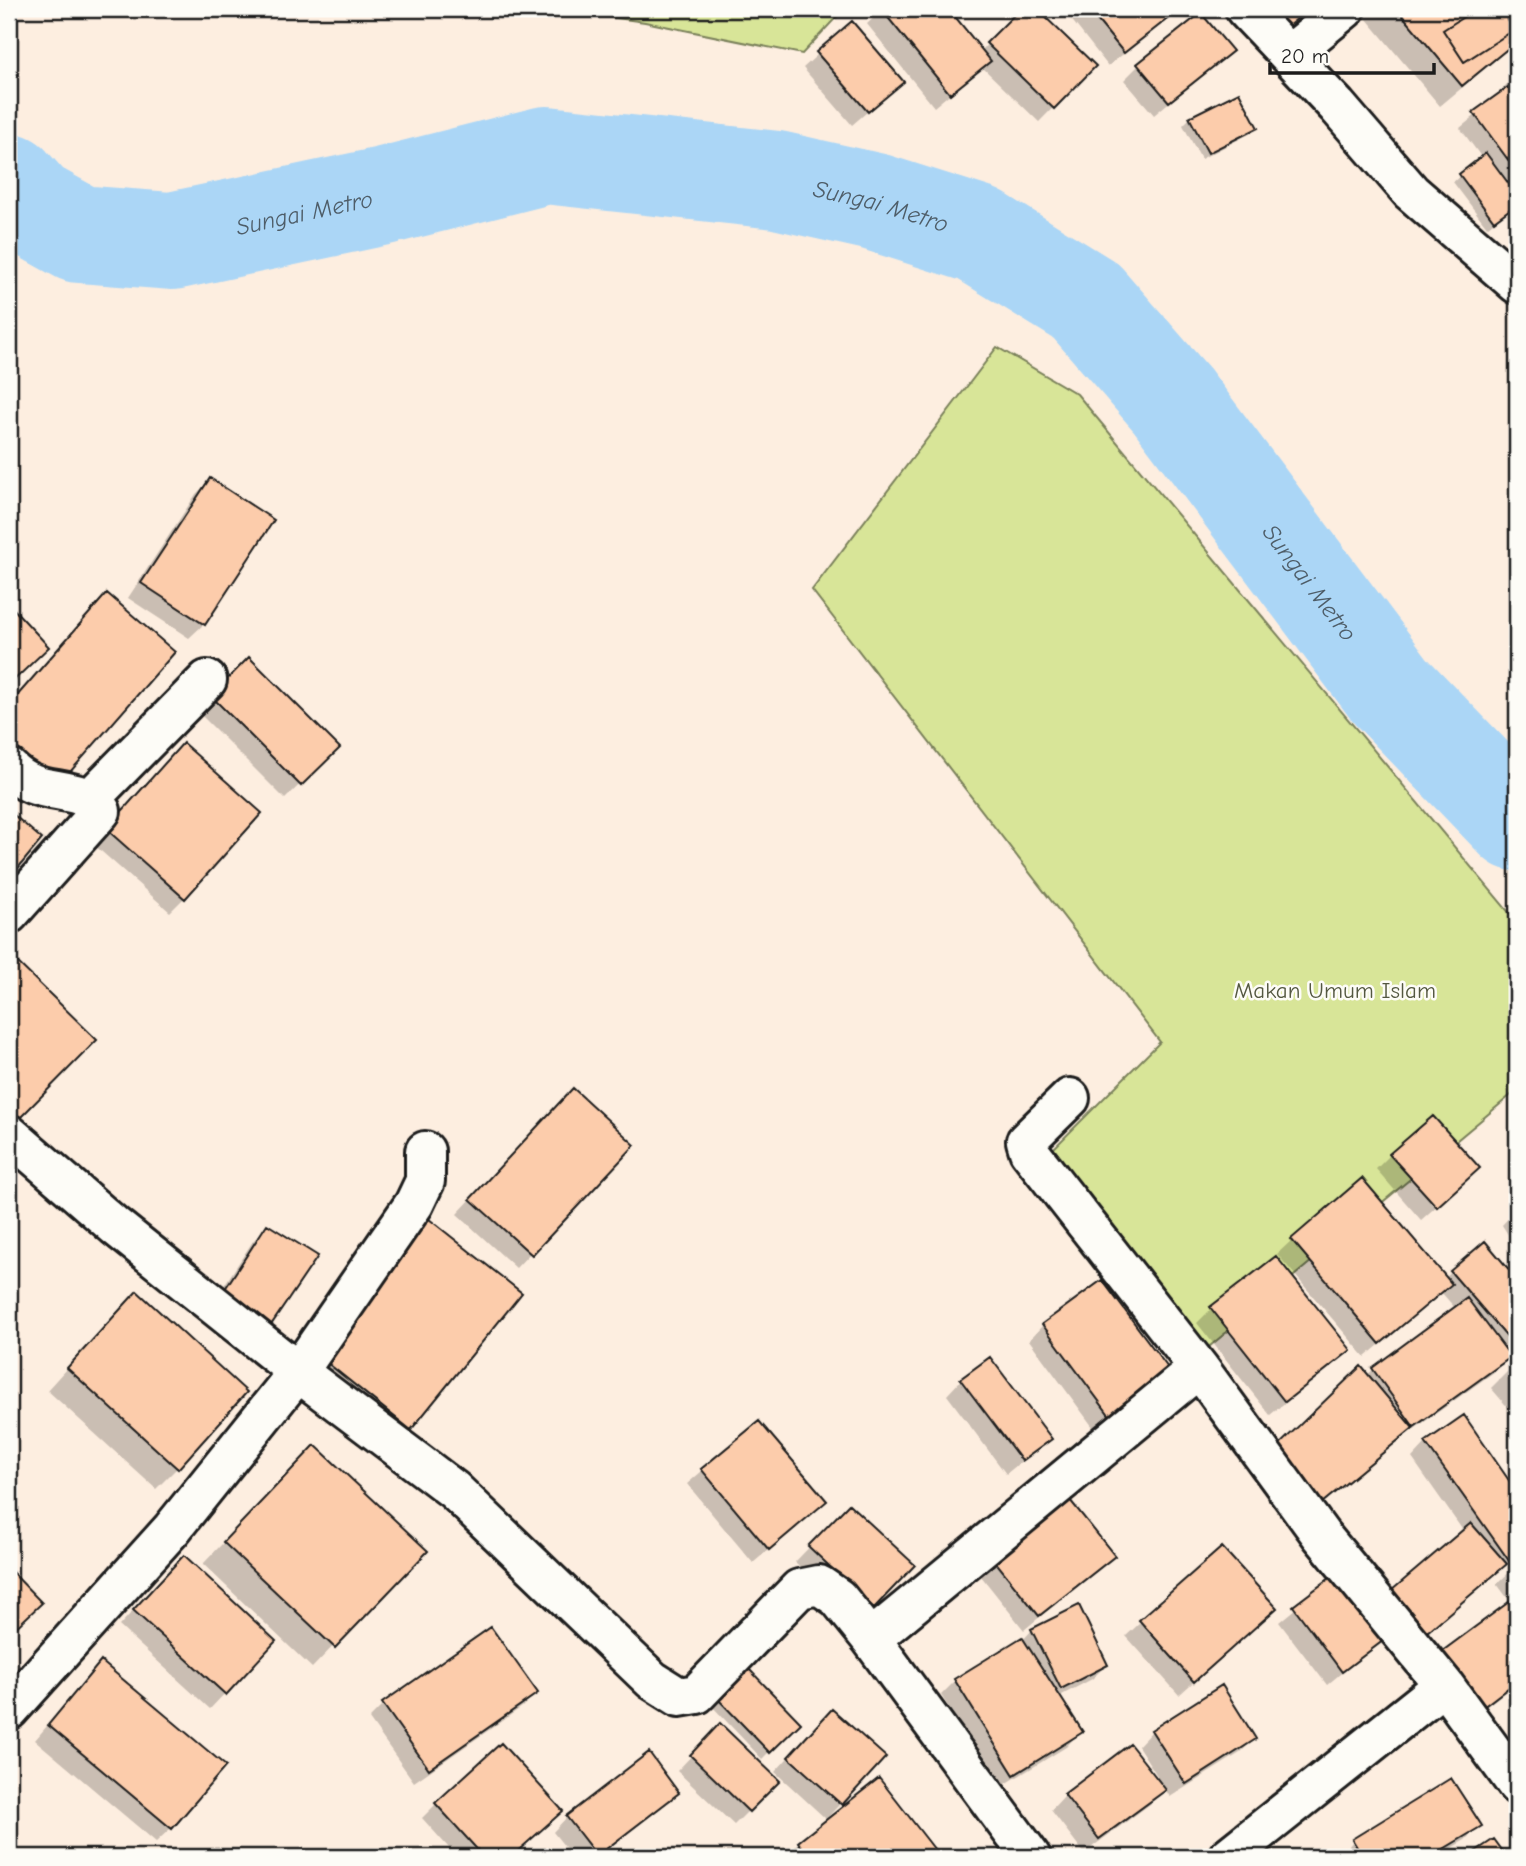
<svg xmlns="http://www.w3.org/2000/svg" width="1526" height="1866" font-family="'Comic Neue',sans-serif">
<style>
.green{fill:#d8e598;stroke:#7a805a;stroke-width:2}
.shadow{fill:#0003}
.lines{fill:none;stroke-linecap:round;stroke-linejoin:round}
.river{stroke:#abd6f6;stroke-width:98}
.building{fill:#fcccab;stroke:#1c1c1c;stroke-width:2}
.minor-casing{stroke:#1c1c1c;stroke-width:44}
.minor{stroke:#fdfcf7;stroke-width:38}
.labels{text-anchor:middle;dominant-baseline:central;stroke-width:5;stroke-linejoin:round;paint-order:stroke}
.park-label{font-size:23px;fill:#545841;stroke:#fdfcf7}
.water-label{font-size:24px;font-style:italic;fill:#4e5d68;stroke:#fdfcf7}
</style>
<rect width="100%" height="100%" fill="#fdeee0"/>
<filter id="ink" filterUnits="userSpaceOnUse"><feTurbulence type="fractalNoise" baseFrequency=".0143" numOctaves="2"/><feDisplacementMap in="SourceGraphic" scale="14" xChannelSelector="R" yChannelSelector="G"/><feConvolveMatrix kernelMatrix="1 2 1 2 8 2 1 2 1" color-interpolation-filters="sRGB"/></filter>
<g filter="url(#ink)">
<!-- green -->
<path class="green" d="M553,9H844L802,54L645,22Z
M997,347L1077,394L1517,922V1090L1198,1356L1051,1151L1160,1042L812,590Z"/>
<!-- shadow -->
<path class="shadow" d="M883,9H947L981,51L1022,9H1034L1094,66L1039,122L982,67L934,107L867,24Z
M1063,9H1181L1108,66Z
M1364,9H1517V42L1440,106L1361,12Z
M852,23L902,82L852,125L803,68Z
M1230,51L1154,115L1124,80L1139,65Z
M1517,74V186L1512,190L1517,202L1487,227L1453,182L1482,158L1460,128L1504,92L1502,89Z
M1190,118L1256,127L1249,134L1201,159L1183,125Z
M210,480L204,624L189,638L128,598L196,494Z
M107,595L54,787L33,808L9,787V705Z
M249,660L337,748L285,799L198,712Z
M183,745L184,898L170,912L93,844Z
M9,956L94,1040L9,1127Z
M559,1105L632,1145L516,1268L457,1214Z
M1390,1155L1463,1183L1421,1220L1376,1169Z
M1516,1210H1517V1249L1502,1225Z
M267,1226L315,1257L270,1324L255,1339L210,1307L253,1241Z
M403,1239L410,1428L389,1450L295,1375Z
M1292,1240L1445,1278L1485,1244L1517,1281V1339L1503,1350L1508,1357L1494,1372L1399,1440L1306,1516L1266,1460L1373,1370L1456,1309L1441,1292L1365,1357L1277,1254Z
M1211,1309L1349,1350L1270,1415L1197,1323Z
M115,1315L177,1468L156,1489L47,1390Z
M1043,1325L1157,1390L1098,1434L1029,1340Z
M1517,1362V1418L1491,1388Z
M961,1380L1049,1439L1006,1474L947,1395Z
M1464,1418L1517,1495V1559L1494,1574L1405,1651L1464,1532L1412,1458L1426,1443Z
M758,1423L825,1501L753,1563L687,1484Z
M294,1468L425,1551L312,1668L203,1564Z
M849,1506L912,1565L858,1621L795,1562Z
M991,1556H1113L1024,1630L977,1571Z
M1517,1565V1683L1463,1724L1511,1603L1497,1584Z
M169,1572L274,1641L210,1709L119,1626Z
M1334,1577L1382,1639L1327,1685L1279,1622Z
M1141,1622H1260L1179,1695L1126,1636Z
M491,1629L536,1693L522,1707L414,1782L369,1719L383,1705Z
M1032,1630L1106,1665L1092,1679L1058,1697L1080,1732L1066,1747L999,1788L941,1695L955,1681L1022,1641Z
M101,1663L171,1828L156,1842L35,1740Z
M747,1669L798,1723L762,1759L711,1705Z
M818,1725L883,1757L826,1819L775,1772Z
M720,1726L778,1781L734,1825L677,1771Z
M1152,1731L1254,1739L1240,1753L1170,1797L1165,1789L1150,1804L1084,1853L1051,1810L1065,1795L1158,1777L1138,1746Z
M1451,1780L1480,1825L1465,1840L1436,1857H1340L1353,1841Z
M677,1793L597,1857H573L553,1832L567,1817Z
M436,1804L546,1825L510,1857H457L422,1818Z
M799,1843L933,1850L925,1857H785Z"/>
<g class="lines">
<!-- river -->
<path class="river" id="s1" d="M9,182L32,208L79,234L172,241L384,196L546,155L777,180L875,202L979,235L1086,301L1172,400L1391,691L1517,822"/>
</g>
<!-- building -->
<path class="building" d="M881,9H949L991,61L950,94Z
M1020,9H1037L1096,66L1054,109L986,43Z
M1088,9H1180L1124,53Z
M1263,9H1309L1282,31Z
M1397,9H1517V41L1462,86Z
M1476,9H1501L1514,30L1464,62L1443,30Z
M1201,13L1233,51L1169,102L1137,64Z
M852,21L904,82L868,112L816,52Z
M1508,87L1517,99V172L1473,112Z
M1239,92L1258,128L1208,153L1189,117Z
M1486,153L1517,195V204L1494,221L1459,174Z
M1517,237V269L1502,256Z
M210,478L274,520L205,625L141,583Z
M107,593L175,652L56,788L9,747V705Z
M9,604L49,647L9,685Z
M249,657L340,748L301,786L211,696Z
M183,743L262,813L185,899L106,829Z
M9,811L42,839L9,879Z
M9,954L97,1040L15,1123L9,1117Z
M573,1088L635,1145L532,1255L470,1199Z
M1433,1116L1480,1168L1437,1207L1389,1154Z
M1362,1178L1452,1284L1380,1344L1291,1239Z
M424,1215L522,1293L411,1430L315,1353Z
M267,1224L318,1256L271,1325L223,1292Z
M1485,1241L1517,1279V1339L1512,1343L1450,1271Z
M1276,1256L1351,1350L1285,1402L1210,1307Z
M1102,1280L1174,1376L1113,1420L1042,1324Z
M137,1291L247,1392L178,1469L67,1368Z
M1467,1298L1511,1357L1414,1427L1372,1368Z
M990,1357L1052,1439L1022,1461L960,1379Z
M1361,1366L1413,1428L1322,1503L1279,1445Z
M1464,1415L1517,1492V1557L1510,1562L1425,1442Z
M759,1421L827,1501L769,1550L701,1469Z
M315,1445L428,1551L335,1648L223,1542Z
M1066,1495L1115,1556L1039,1616L990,1555Z
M849,1504L915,1565L874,1608L808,1546Z
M1471,1523L1507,1564L1420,1638L1385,1596Z
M1222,1547L1277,1608L1194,1682L1139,1620Z
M184,1555L276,1641L226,1695L133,1610Z
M9,1569L42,1603L9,1634Z
M1334,1575L1384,1640L1342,1672L1293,1606Z
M1517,1596V1681L1478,1711L1437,1655Z
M1079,1605L1108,1665L1061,1689L1031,1629Z
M491,1627L538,1693L429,1769L382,1703Z
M1022,1637L1083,1732L1014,1775L954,1679Z
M101,1661L226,1766L172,1829L48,1725Z
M747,1667L801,1723L770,1753L716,1697Z
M1222,1685L1256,1739L1186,1784L1151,1730Z
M832,1709L886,1757L842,1805L788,1757Z
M720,1723L780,1781L749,1812L690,1755Z
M501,1743L563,1811L511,1857H484L435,1803Z
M1130,1744L1166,1790L1099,1839L1064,1794Z
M649,1752L679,1793L597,1856L566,1816Z
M879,1778L935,1850L926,1857H810L798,1842Z
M1451,1778L1482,1826L1430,1857H1363L1352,1839Z
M1494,1839L1507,1857H1467Z"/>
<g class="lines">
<defs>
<path id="minor" d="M1245,9L1337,106L1411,192L1517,284
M1290,54L1345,9
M9,768C35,795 59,785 90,799
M9,914L101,811L90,799L207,680
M1070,1098L1026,1141L1029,1151L1199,1368L1321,1535L1444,1685L1517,1785
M9,1134L115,1226L298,1372L172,1529L9,1710
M425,1151V1181L414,1204L298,1372L454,1490L652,1680L679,1697L697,1694L799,1589L819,1585L838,1598L871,1639L1031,1857
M871,1639L1199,1368
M1228,1857L1444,1685"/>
</defs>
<!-- minor casing -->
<use href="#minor" class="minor-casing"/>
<!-- minor -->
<use href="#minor" class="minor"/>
</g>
</g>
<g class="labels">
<!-- park labels -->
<g class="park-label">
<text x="1335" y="990">Makan Umum Islam</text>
</g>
<!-- water labels -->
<g class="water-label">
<text stroke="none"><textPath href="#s1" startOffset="905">Sungai Metro</textPath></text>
<text stroke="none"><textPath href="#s1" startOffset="317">Sungai Metro</textPath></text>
<text stroke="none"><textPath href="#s1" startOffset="1493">Sungai Metro</textPath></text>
</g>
</g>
<!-- margin -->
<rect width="1526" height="1866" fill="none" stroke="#fdfcf7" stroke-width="35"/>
<rect x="18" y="18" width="1491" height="1831" fill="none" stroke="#1c1c1c" stroke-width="2.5" filter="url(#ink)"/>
<!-- scale -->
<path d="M1270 63v10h164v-10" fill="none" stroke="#1c1c1c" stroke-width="3.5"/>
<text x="1281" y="63" font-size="21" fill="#1c1c1c" stroke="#fdfcf7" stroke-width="5" paint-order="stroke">20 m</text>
</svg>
